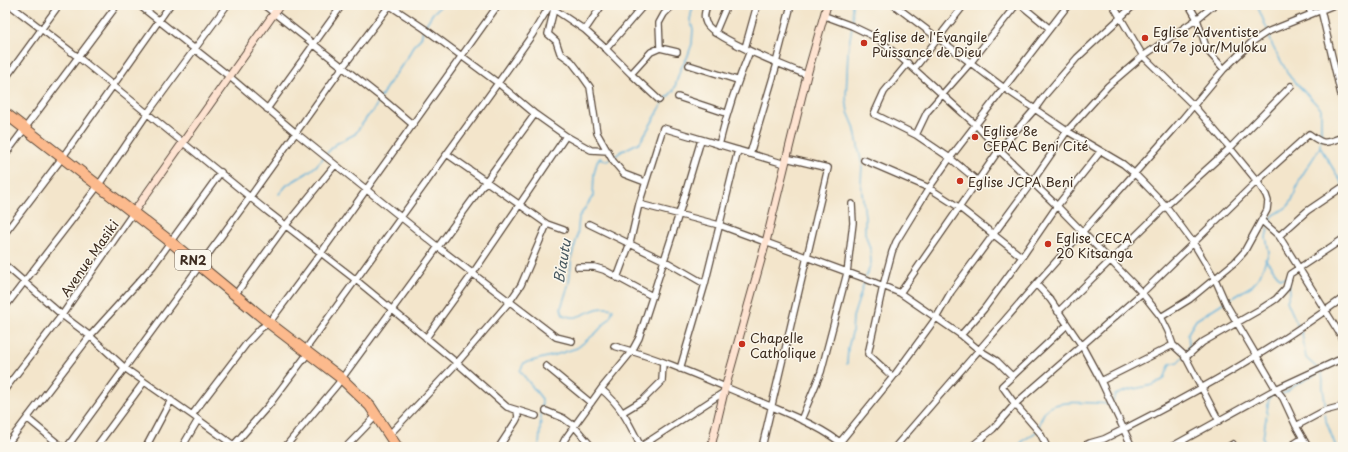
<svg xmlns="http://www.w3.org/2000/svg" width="1348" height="452" font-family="'Playpen Sans',sans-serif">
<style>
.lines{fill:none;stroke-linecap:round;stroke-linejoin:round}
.stream{stroke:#5fb1da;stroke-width:1.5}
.street-casing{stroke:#574638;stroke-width:8}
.secondary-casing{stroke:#574638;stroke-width:9}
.highway-casing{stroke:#574638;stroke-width:12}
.street{stroke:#fff;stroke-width:5.5}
.secondary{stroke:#fee3d1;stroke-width:7}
.highway{stroke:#fcba8d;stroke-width:10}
.poi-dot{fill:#c8321e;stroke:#fbf7ec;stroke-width:1.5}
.labels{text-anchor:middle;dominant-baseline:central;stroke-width:3;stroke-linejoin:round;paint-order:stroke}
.shield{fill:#fbf7ec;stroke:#75685c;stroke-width:1}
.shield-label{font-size:12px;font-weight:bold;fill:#3b2a1e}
.poi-label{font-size:13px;fill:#3b2a1e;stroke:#fbf7ec;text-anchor:start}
.street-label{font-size:13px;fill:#3b2a1e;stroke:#fbf7ec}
.water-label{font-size:14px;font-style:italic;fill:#485960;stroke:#fbf7ec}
</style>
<rect width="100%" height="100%" fill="#fbf7ec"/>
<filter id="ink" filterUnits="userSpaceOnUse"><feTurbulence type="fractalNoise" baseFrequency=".025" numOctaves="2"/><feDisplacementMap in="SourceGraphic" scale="8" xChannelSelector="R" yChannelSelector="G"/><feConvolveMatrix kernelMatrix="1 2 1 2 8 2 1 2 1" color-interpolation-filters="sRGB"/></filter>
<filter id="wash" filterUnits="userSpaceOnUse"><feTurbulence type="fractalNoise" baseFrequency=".012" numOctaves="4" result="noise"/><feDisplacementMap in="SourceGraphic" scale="16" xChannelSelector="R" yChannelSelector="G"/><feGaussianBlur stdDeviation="0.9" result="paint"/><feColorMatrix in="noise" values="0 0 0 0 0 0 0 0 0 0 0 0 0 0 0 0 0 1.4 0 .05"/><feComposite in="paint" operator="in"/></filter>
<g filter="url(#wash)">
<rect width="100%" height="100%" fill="#f3e5cb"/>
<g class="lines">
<!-- stream -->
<path class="stream" d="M852,5L853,24
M1257,5L1267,29
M425,26L433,13L442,5
M852,27L848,51L846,98L848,112L854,126L862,165L861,183L865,217V233L870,249L871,263L866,277
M1268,33L1273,47L1290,77L1321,109V140
M1320,147L1343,185
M326,154L336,144L355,134L368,116L373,111L386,88L409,55L413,46L421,38L423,30
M614,157L622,151L640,142L657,114L663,102L674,90L680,70L687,58L692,44L693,29L690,20L693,5
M279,194L287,185L307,173L316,166L324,157
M1269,226C1271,212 1279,214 1288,206C1295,199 1296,186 1301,177C1307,167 1314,158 1320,147V143
M1265,259L1280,278H1286
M1289,283L1290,293L1287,301L1298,326
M1227,301L1253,285L1260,275L1269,252L1266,237L1268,229
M1300,330L1302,334L1306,358L1317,368
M1186,354L1189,346L1188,333L1196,320L1224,302
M847,364L848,348L852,333L853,317L865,280
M1320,370C1325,380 1322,380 1323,389C1324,397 1326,402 1325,409
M1282,394L1287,392L1292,387L1318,373
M1113,401L1115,395L1129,390L1153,385L1164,379L1170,364L1178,362L1183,357
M1325,413L1326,421L1336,447
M1038,429C1040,422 1042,414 1047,409C1058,399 1096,403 1110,404
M539,447L542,399L520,371L524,363L555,355L577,348L596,333L610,318L613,309C597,305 590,313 576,317C572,318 567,316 563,315L561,308L569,283L572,255L577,238L579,217L593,196L594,174L597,161L600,158L607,161L610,159
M1017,447L1024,440L1036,432
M1261,447L1265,443L1263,438L1269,398L1272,395H1278"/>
</g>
</g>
<g filter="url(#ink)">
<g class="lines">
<defs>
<path id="street" d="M10,5L78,57L267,211L356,280L457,363L507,407L536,416
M139,5L230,77L296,133L438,247L556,337L572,341
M264,5L378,95L412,124
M389,5L425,29L498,83L535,114L566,136L591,150L608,151
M707,5C705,11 703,17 706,23C713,38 789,68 807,75
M894,5L1004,88L1067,131L1123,164L1135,174L1166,206L1194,244L1215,279L1226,304L1276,389L1283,398L1296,426L1308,447
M1021,5L1049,28
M1113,5L1143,56L1194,106L1230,148L1257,181L1266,195L1268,201L1267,210L1244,252L1235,262L1190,299L1161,317
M1189,5L1197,19L1207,50L1224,69
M1308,5L1311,14
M552,8L585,30L606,49L631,74L659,100
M554,9L548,34L556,41L560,53L571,61L578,70L590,87L597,133L613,161L624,174L645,182
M1321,10L1343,103
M825,16L852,26L877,38L914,69L976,125L999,150L1057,206L1111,261L1142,293L1161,317L1168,331L1173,345L1185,356L1219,421
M585,30L602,5
M715,33L726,7
M660,48L659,23L664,14L673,5
M745,48L757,5
M606,49L644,5
M776,63L791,5
M908,63L884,92L874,114L916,135L950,158L978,181
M689,65L737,80
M914,69L964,5
M631,74L651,52L660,48L677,52
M5,79L59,5
M678,97L726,113
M267,109L342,5
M916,135L927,112L971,62L1016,5
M719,145C727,112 737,82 750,51
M447,154L547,224L564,230
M750,154L777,64
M5,155L117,5
M864,160L929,188L960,208L1022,257
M639,204L719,225L866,279L900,293L961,335L979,350L997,361L1012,376
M1262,221L1279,236L1343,339
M589,224L665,261L705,284
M5,233L62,158L170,5
M1279,236L1307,211L1341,188
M5,265L62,315L90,336L126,369L192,415L236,447
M578,267H594L604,270L652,296
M617,278L630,243L639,204L663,128L785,164
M1036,284L1050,299L1082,346L1101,381L1132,447
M900,293L999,150L1035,109L1045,95L1077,58L1134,5
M235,295L286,225L335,165
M5,307L98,186L147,114L227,5
M1058,312L1166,206L1230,148L1291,86
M961,335L984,309L1022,257L1057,206L1100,152
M426,338L473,273L566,136
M614,346C662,359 708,380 754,399C785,413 820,425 846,447
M305,350L498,83L532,35L550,5
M1185,358L1203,342L1259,310L1276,299L1286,288L1290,274L1343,239
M546,366L591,403
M680,369L705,284L738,150
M893,377L868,354L883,286L892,252L896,242L929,188L950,158L1068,5
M1101,381L1173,345
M5,389L62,315L133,213
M601,389C621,405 630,425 641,447
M546,411L563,418L574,426L592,447
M623,412L643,400L662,381L663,362
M192,415L247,343L261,328L269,323L321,253L498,5
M27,418L62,447
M801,420L821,372L847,273L853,223L852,204
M1296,426L1324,411L1343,406
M389,435L457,363L510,301L521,285L547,224
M5,447L90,336L153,266L221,172
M67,447L250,197L342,68L390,5
M96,447L144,382
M146,447L171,400
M182,447L198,420
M232,447L269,405L309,352
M285,447L337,385L535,114
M346,447L377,415
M499,447L516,421L518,417L517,411
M561,447L565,439L601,389L632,351L639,338L679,214L701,140
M640,447L724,392
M762,447L828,168L786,158
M836,447L893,377L936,318L951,292L1032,182L1067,131L1108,86L1143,56L1197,19L1214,5
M895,447L1036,284L1174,129L1224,69L1252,42L1267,32L1334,5
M971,447L993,429L1015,404L1142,293L1257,181L1309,134C1325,146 1325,143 1343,137
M1047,447L1040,433L1015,404L1002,386L1067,325
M1081,447L1090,443L1104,439C1187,398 1268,353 1343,298
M1171,447L1276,389L1343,358
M1228,447L1233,444
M1289,447L1303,438"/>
<path id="secondary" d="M133,213L280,5
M711,447L724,392L766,242L807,75L827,5"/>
<path id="highway" d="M5,113L171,242L269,323L341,378L370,406L397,447"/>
</defs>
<!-- street casing -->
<use href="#street" class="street-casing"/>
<!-- secondary casing -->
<use href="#secondary" class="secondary-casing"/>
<!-- highway casing -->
<use href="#highway" class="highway-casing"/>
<!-- street -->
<use href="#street" class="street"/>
<!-- secondary -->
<use href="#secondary" class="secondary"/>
<!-- highway -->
<use href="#highway" class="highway"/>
</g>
</g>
<!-- markers -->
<g class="poi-dot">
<circle cx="1145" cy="38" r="4"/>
<circle cx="864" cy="43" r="4"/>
<circle cx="975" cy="137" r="4"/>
<circle cx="960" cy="181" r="4"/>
<circle cx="1048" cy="244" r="4"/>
<circle cx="742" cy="344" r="4"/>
</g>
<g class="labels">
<!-- shield labels -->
<rect class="shield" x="175" y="250" width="36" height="20" rx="3"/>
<g class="shield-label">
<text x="193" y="260">RN2</text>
</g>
<!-- poi labels -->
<g class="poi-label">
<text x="1153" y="31">Eglise Adventiste<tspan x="1153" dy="15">du 7e jour/Muloku</tspan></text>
<text x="872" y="36">Église de l'Evangile<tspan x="872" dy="15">Puissance de Dieu</tspan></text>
<text x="983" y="130">Eglise 8e<tspan x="983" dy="15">CEPAC Beni Cité</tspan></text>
<text x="968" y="181">Eglise JCPA Beni</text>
<text x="1056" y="237">Eglise CECA<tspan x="1056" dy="15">20 Kitsanga</tspan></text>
<text x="750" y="337">Chapelle<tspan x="750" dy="15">Catholique</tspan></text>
</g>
<!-- street labels -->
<g class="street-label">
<text transform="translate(89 258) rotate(-55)">Avenue Masiki</text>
</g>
<!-- water labels -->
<g class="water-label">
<text transform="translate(562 261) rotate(-80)">Biautu</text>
</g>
</g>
<!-- margin -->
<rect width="1348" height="452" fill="none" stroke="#fbf7ec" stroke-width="20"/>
</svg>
